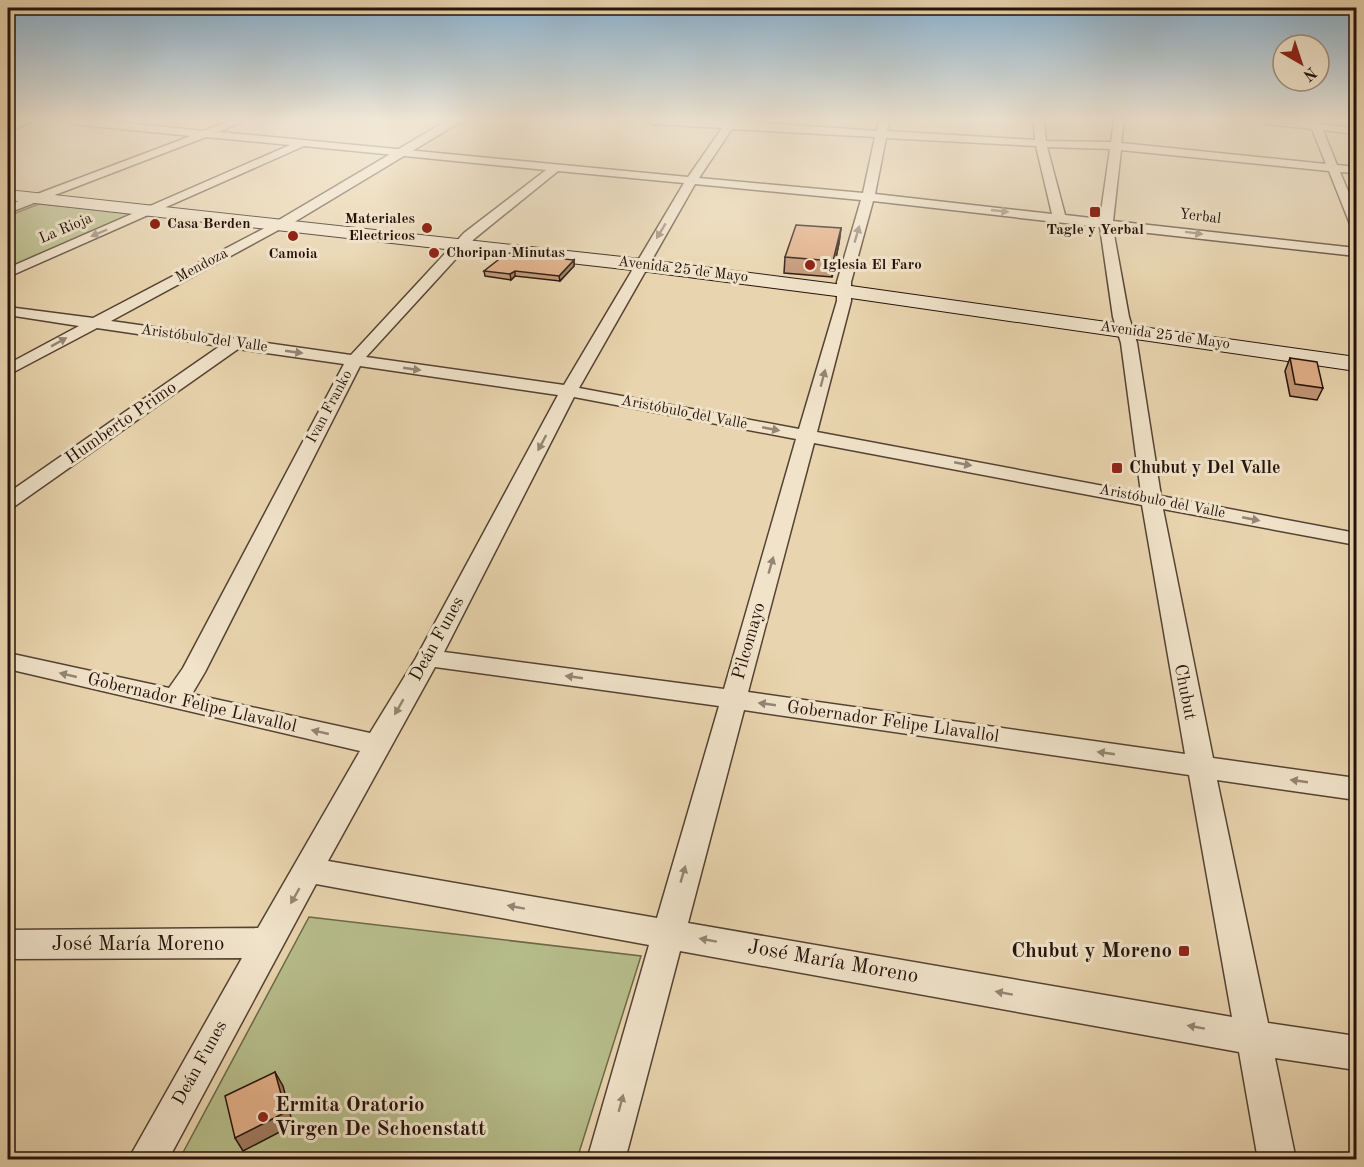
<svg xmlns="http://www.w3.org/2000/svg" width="1364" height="1167" font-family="'Old Standard TT',serif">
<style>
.green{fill:#b6bd8a;stroke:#6d684a;stroke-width:1.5}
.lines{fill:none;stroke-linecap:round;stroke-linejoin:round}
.minor-casing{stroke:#554233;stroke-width:3}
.tertiary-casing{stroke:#554233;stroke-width:3}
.secondary-casing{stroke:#24120a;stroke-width:2}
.minor{fill:#f0e3ca;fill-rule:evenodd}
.tertiary{fill:#f0e3ca;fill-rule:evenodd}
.secondary{fill:#f0e3ca;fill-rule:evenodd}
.wall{fill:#c29675;stroke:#24120a;stroke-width:1.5}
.shaded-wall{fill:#9e7a5f;stroke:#24120a;stroke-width:1.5}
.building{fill:#e2af88;stroke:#24120a;stroke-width:1.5}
.oneway{fill:#948574}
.poi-dot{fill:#8f2418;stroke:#f0e3ca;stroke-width:2}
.labels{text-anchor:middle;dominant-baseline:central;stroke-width:6;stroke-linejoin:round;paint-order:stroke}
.far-street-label{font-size:15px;fill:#24120a;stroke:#f0e3ca}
.far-poi-label{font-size:15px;font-weight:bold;fill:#24120a;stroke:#f0e3ca;text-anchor:start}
.street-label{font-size:18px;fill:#24120a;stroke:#f0e3ca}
.poi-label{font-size:18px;font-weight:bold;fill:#24120a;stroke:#f0e3ca;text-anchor:start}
.near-street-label{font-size:21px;fill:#24120a;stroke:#f0e3ca}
.near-poi-label{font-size:21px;font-weight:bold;fill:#24120a;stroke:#f0e3ca;text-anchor:end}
</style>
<rect width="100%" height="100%" fill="#e8d4ae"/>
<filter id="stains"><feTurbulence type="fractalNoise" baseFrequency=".00333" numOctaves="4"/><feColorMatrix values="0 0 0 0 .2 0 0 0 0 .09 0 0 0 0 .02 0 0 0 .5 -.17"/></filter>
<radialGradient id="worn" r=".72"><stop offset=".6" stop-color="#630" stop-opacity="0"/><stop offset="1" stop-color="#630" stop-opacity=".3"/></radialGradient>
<!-- green -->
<path class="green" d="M39,204L137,213L8,269V216Z
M309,917L641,956L577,1159L179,1160Z"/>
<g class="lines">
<defs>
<path id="minor" d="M18,121H33L8,132V126Z
M67,121H107L204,131L229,121H244L219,132L688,177L722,128L653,124L648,121H737L877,131L879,121H889L887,131L1035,140L1034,121H1044L1046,141L1111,142L1114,121H1124L1121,143L1326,164L1312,129L1267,124L1262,121H1319L1320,124L1356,128V134L1323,130L1337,165L1356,167V173L1340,172L1356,210V228L1350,224L1329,171L1121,150L1113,221L1356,248V256L1113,229L1129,317L1137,343L1161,496L1356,533V545L1163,509L1213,758L1356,778V800L1217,780L1268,1023L1356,1036V1070L1275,1058L1296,1160H1258L1239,1052L680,951L625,1160H587L649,945L316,884L168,1160H128L242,958L8,959V930L258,928L360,751L8,669V653L169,688L183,668L344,364L238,349L15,506L8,508V493L220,346L97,328L8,375V364L79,326L8,315V307L93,318L280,220L284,221L286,224L284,227L111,321L351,355L464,233L546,170L304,146L8,277V268L290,145L206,137L8,213V205L191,136L72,124ZM732,129L875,137L863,193L699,178ZM886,138L1036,146L1052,214L875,194ZM1047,147L1110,149L1100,219L1065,215ZM558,171L684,183L564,385L366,357L474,239ZM695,184L861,200L837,282V301L799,429L579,388ZM873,201L1100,227L1113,317L1121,343L1141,493L817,432L851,301V282ZM360,366L558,395L416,658L370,733L192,694L205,672ZM574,397L796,439L724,689L444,652ZM814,443L1142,505L1185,754L748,692ZM435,667L719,706L657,918L328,861ZM744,710L1189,775L1232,1017L688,923Z"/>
<path id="tertiary" d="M446,121H462L286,227H274L272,224Z"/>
<path id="secondary" d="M8,190L641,259L844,285L1356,357V371L844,297L641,271L8,200Z"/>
</defs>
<!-- minor casing -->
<use href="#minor" class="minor-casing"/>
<!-- tertiary casing -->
<use href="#tertiary" class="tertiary-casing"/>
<!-- secondary casing -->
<use href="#secondary" class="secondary-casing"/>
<!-- minor -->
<use href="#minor" class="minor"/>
<!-- tertiary -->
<use href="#tertiary" class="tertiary"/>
<!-- secondary -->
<use href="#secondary" class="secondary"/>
</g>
<!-- wall -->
<path class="wall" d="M841,228L839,243L832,277L784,273L785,257Z
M574,260V266L560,281L515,276L511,280L485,276L484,271Z
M1290,358L1323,388L1317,400L1290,396L1285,371Z"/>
<!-- shaded-wall -->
<path class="shaded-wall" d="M841,228L839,243L832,277L833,261Z
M574,260V266L560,281L559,276Z
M515,271V276L511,280L510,274Z
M275,1072L283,1086L293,1125L243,1151L235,1138Z"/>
<!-- building -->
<path class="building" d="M796,225L841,228L833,261L785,257Z
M507,253L574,260L559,276L515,271L510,274L484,271Z
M1290,358L1317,362L1323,388L1295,384Z
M275,1072L286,1112L235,1138L225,1096Z"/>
<!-- one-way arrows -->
<defs><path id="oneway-solid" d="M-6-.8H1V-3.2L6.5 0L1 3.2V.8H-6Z" transform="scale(1.5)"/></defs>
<g class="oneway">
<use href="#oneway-solid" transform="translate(1000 211) rotate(6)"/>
<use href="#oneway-solid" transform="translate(661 231) rotate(121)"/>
<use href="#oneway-solid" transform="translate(99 233) rotate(157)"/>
<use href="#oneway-solid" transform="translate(1194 233) rotate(7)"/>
<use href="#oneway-solid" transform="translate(857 234) rotate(-74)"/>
<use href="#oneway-solid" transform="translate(59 342) rotate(-29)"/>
<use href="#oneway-solid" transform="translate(294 352) rotate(8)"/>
<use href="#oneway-solid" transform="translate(412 369) rotate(8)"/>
<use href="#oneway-solid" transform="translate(823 378) rotate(-75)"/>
<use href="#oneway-solid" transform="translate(771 429) rotate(11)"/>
<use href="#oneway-solid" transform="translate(542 443) rotate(118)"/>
<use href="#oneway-solid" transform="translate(963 464) rotate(11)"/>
<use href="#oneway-solid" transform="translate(1251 519) rotate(11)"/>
<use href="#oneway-solid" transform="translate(771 565) rotate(-74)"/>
<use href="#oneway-solid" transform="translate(68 675) rotate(-167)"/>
<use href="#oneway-solid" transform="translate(574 677) rotate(-172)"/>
<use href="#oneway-solid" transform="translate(767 704) rotate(-172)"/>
<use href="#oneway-solid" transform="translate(399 707) rotate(120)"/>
<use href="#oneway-solid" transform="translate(320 732) rotate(-167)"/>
<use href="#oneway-solid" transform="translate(1106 753) rotate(-172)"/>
<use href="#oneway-solid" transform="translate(1299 781) rotate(-172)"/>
<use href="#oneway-solid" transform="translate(683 874) rotate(-74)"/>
<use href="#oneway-solid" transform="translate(295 896) rotate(120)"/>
<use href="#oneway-solid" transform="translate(516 907) rotate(-170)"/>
<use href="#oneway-solid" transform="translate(708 940) rotate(-170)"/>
<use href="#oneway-solid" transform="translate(1004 993) rotate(-170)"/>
<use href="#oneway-solid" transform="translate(1196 1027) rotate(-170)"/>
<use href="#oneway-solid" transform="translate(621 1103) rotate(-75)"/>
</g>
<!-- sky -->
<linearGradient id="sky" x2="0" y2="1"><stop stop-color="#89b4d4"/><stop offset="0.42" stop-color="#f5ecdb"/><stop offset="1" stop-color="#f5ecdb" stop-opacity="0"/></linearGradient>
<rect width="1364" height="285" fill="url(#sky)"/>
<!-- markers -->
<g class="poi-dot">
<rect x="1089" y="206" width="12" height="12" rx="3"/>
<circle cx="155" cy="224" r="6"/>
<circle cx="427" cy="228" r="6"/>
<circle cx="293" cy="236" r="6"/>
<circle cx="434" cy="253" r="6"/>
<circle cx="810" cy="265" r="6"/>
<rect x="1111" y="462" width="12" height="12" rx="3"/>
<rect x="1178" y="945" width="12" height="12" rx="3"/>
<circle cx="263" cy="1117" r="6"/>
</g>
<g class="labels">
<!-- far-street labels -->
<g class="far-street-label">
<text transform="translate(1200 217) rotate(7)">Yerbal</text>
<text transform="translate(66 229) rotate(-23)">La Rioja</text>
<text transform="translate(202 266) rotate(-28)">Mendoza</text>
<text transform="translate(683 270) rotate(7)">Avenida 25 de Mayo</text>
<text transform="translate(1165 336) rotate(8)">Avenida 25 de Mayo</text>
<text transform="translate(204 339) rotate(8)">Aristóbulo del Valle</text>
<text transform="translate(330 407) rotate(-62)">Ivan Franko</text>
<text transform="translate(684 413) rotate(11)">Aristóbulo del Valle</text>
<text transform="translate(1162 502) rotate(11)">Aristóbulo del Valle</text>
</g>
<!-- far-poi labels -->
<g class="far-poi-label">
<text x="415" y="219" text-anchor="end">Materiales<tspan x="415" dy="17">Electricos</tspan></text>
<text x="167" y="224">Casa Berden</text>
<text x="1095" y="230" text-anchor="middle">Tagle y Yerbal</text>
<text x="446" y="253">Choripan Minutas</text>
<text x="293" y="254" text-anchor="middle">Camoia</text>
<text x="822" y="265">Iglesia El Faro</text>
</g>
<!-- street labels -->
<g class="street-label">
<text transform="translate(121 423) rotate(-35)">Humberto Primo</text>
<text transform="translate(437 639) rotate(-61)">Deán Funes</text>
<text transform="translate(749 641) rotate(-74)">Pilcomayo</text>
<text transform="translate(1185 692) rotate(79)">Chubut</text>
<text transform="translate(192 703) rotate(13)">Gobernador Felipe Llavallol</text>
<text transform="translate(893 722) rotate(8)">Gobernador Felipe Llavallol</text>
<text transform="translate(200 1063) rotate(-61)">Deán Funes</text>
</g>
<!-- poi labels -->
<g class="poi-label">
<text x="1129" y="468">Chubut y Del Valle</text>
</g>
<!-- near-street labels -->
<g class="near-street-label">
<text x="138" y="944">José María Moreno</text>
<text transform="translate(833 962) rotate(10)">José María Moreno</text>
</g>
<!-- near-poi labels -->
<g class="near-poi-label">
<text x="1172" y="951">Chubut y Moreno</text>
<text x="275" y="1105" text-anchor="start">Ermita Oratorio<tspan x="275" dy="24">Virgen De Schoenstatt</tspan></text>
</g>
</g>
<!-- margin -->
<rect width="1364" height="1167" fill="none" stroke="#e8d4ae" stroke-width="30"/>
<rect x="9" y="9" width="1346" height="1149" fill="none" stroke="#24120a" stroke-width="3"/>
<rect x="15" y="15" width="1334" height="1137" fill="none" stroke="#24120a" stroke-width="1.5"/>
<!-- north arrow -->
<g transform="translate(1301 63) rotate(141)"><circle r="28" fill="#f0e3ca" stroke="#9e8f7d" stroke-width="1.5"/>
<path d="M0-4.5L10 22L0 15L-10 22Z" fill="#8f2418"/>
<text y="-9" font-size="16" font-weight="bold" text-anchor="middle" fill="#24120a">N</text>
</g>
<rect width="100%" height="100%" filter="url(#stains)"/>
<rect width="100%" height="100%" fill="url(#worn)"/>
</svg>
